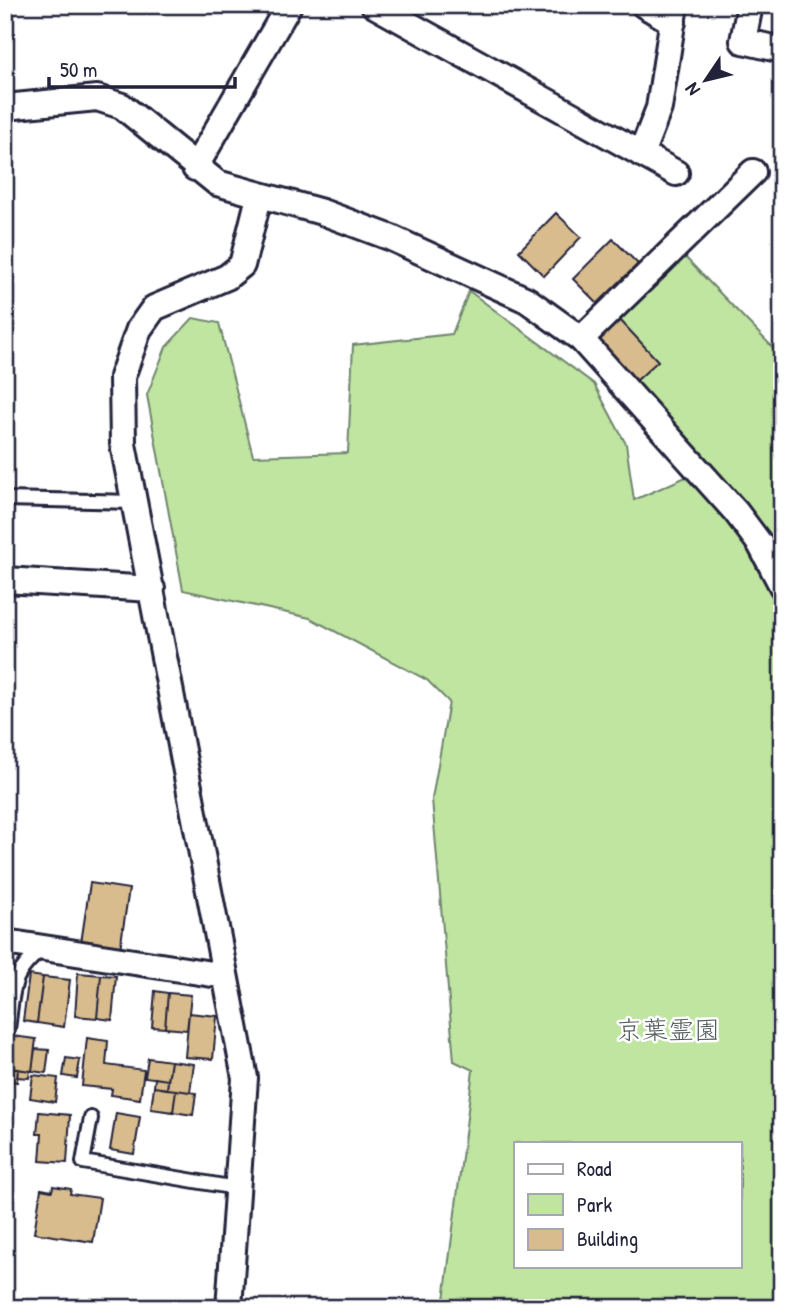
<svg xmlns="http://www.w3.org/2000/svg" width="787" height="1313" font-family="'Patrick Hand','Klee One',sans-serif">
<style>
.green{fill:#bfe5a1;stroke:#70846e;stroke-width:2;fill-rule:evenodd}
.building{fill:#d9bc8d;stroke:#22223b;stroke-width:2}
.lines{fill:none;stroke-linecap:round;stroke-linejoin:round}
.lane-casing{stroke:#22223b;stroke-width:18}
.street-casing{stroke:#22223b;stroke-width:30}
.lane{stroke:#fff;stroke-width:12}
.street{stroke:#fff;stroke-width:24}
.labels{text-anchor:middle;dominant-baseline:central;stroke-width:5;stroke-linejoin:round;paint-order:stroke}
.park-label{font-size:26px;fill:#515c5a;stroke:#fff}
</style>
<rect width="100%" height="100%" fill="#fff"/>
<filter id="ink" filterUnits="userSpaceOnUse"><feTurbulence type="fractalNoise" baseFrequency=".0143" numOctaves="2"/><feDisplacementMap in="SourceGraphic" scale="14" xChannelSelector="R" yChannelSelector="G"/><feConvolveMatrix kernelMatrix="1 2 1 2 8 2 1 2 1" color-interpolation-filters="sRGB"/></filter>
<g filter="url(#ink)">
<!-- green -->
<path class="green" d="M682,254L782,357V573L590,338Z
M469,291L594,384L626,444L634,500L688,476C730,524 755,553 782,612V1308H443L473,1070L454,1061L432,799L449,702L427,680L310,618L183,590L147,395L166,347L193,318L219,323L253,456L348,453L353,345L452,334ZM516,1143H740V1266H516Z"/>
<!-- building -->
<path class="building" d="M556,213L581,237L544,276L519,251Z
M613,239L638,264L598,304L573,279Z
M620,320L658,361L635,382L598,340Z
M90,883L129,889L120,949L81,943Z
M78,973L101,975L97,1018L75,1016Z
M29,975L43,977L37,1023L23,1021Z
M101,975L116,976L112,1020L97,1018Z
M43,977L70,980L64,1027L37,1023Z
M155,991L168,993L165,1028L152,1027Z
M168,993L191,995L187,1030L165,1028Z
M189,1013L217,1016L213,1059L185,1057Z
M5,1035L36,1039L32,1071L5,1068Z
M87,1038L108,1041L106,1065L144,1070L140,1099L111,1095L112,1089L82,1086Z
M35,1049L49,1050L46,1073L32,1071Z
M66,1058L80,1060L77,1078L63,1076Z
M148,1058L171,1061L168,1080L145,1077Z
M171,1061L194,1064L190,1092L167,1089Z
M5,1068L18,1069L17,1082L5,1080Z
M18,1069L30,1071L29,1078L17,1077Z
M33,1075L58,1078L55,1102L30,1098Z
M155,1078L168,1080L167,1089L154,1087Z
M154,1087L176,1090L173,1112L151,1109Z
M176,1090L196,1093L193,1115L173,1112Z
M39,1112L70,1115L67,1163L40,1161L42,1134H37Z
M116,1113L140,1117L134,1154L110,1150Z
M53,1186L71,1189L70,1194L100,1198L93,1242L34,1233L41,1189L52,1191Z"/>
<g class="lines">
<defs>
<path id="lane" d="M5,499L135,502
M8,1029C14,988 9,976 43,948
M91,1118L83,1162L236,1188"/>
<path id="street" d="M374,5L676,173
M644,5L673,22
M750,5L743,41L782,50
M5,107L97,98L122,106L217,183L322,212L389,237L527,300L581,339L736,512L760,544L782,586
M641,154L659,108L675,5
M195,168L289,5
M581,339L753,172
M5,580L152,589
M5,942L225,976
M229,1308L245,1078L123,444L122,377L139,329L154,308L227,277L242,265L259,197"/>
</defs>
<!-- lane casing -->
<use href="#lane" class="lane-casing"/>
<!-- street casing -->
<use href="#street" class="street-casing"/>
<!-- lane -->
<use href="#lane" class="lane"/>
<!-- street -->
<use href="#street" class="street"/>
</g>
</g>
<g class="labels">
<!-- park labels -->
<g class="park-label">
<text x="668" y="1029">京葉霊園</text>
</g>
</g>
<!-- margin -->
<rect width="787" height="1313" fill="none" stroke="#fff" stroke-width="28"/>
<rect x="14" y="14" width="759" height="1285" fill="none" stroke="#22223b" stroke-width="2.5" filter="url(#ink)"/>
<!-- legend -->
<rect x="514" y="1142" width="228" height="126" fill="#ffffff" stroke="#a7a7b1" stroke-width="2"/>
<rect x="528" y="1164" width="35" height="10" fill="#ffffff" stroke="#a7a7b1" stroke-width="2"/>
<text x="577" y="1176" font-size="21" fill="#22223b">Road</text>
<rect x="528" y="1194" width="35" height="21" fill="#bfe5a1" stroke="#a7a7b1" stroke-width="2"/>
<text x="577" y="1212" font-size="21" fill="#22223b">Park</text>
<rect x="528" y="1229" width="35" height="21" fill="#d9bc8d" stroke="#a7a7b1" stroke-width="2"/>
<text x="577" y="1246" font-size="21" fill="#22223b">Building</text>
<!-- north arrow -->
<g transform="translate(706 80) rotate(235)" stroke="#ffffff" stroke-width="5" paint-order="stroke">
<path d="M0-5L12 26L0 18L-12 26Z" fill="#22223b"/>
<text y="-10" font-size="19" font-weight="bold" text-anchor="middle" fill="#22223b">N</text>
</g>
<!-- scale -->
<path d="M49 77v10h186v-10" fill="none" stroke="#22223b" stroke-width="3.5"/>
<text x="60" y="77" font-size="21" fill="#22223b" stroke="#ffffff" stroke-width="5" paint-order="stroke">50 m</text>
</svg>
